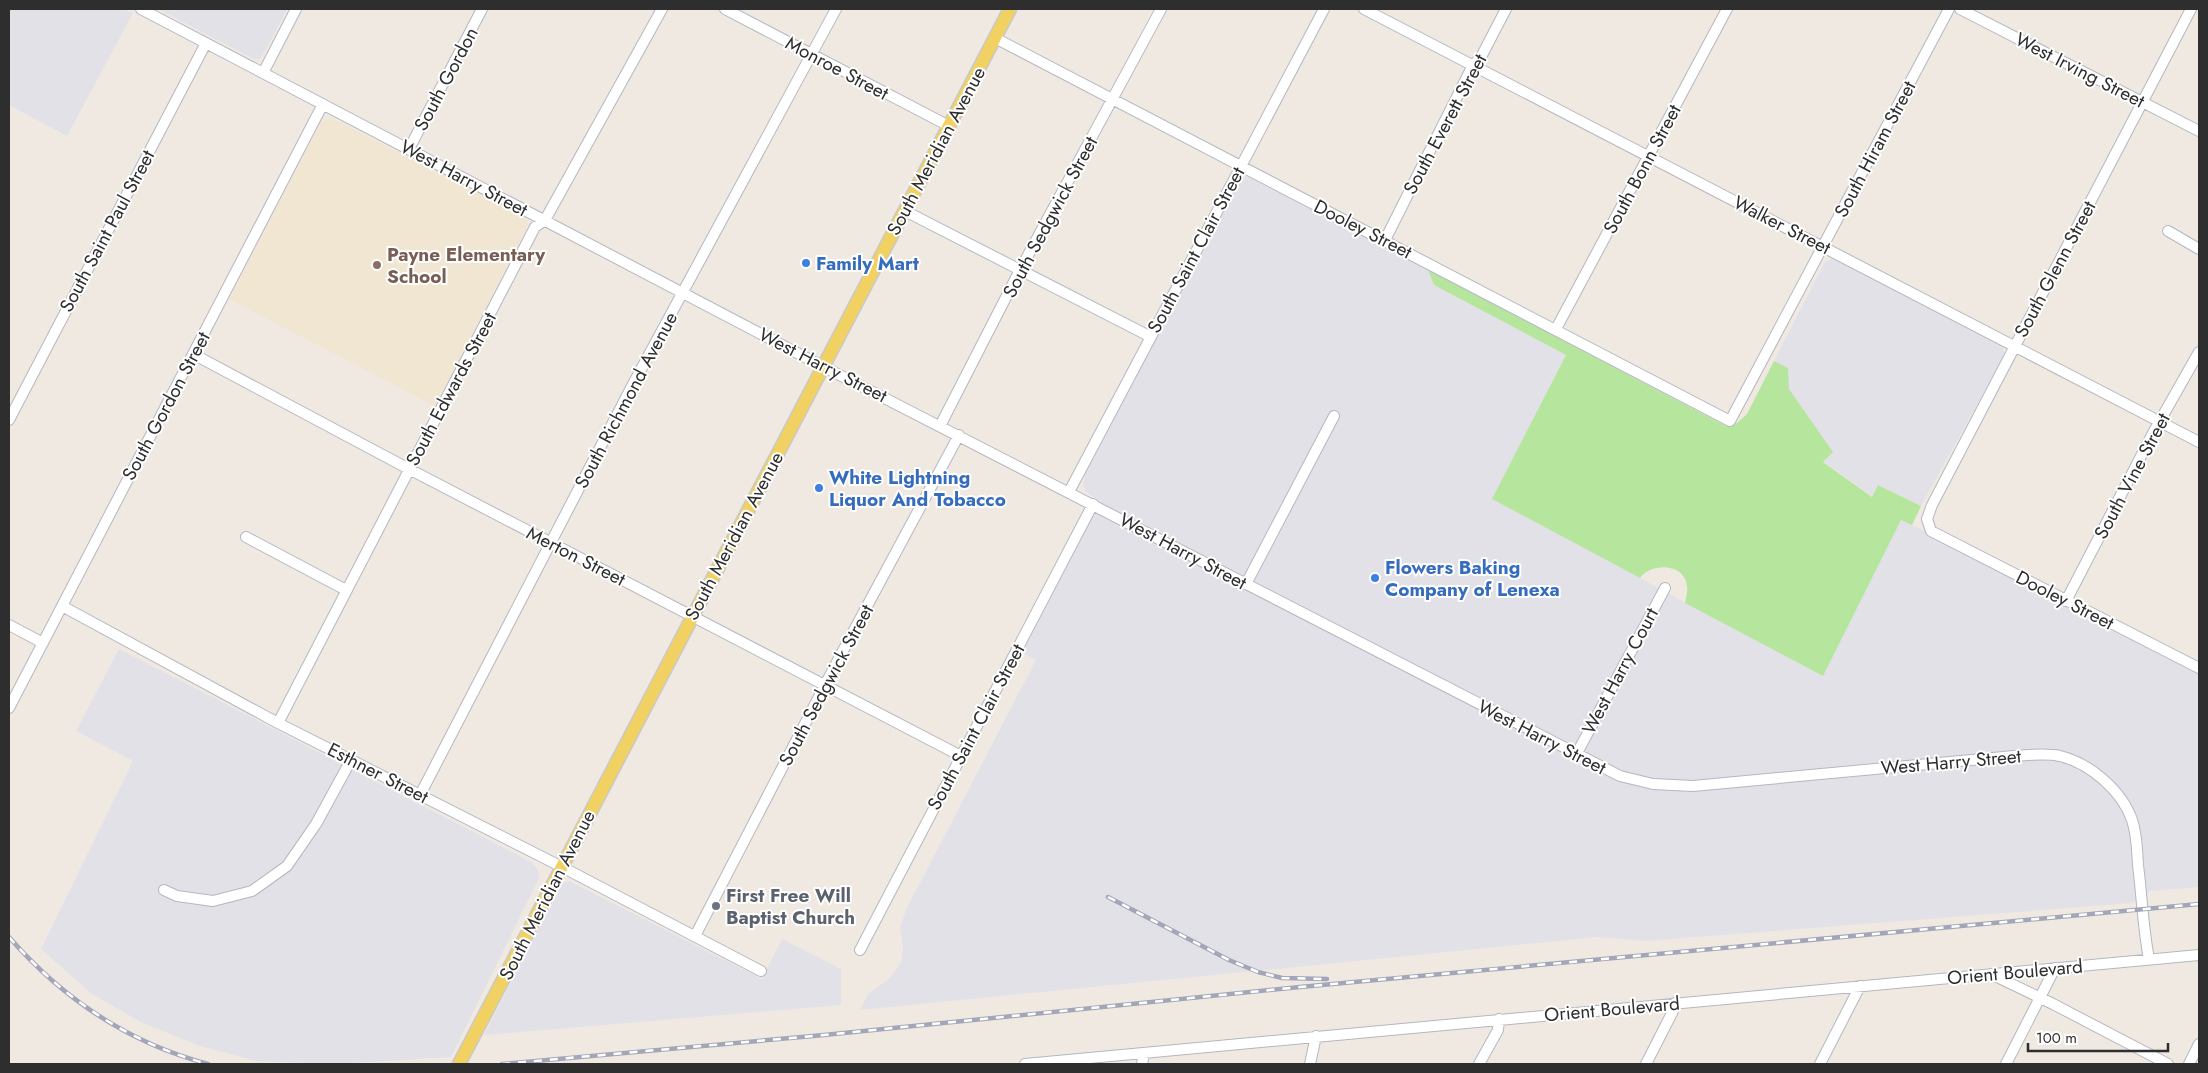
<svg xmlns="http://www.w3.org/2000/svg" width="2208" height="1073" font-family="Jost,sans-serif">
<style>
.industrial{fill:#e3e1e8}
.education{fill:#f0e6d1}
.green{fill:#b6e59e}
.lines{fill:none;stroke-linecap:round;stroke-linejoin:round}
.minor-casing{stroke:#b4b7c1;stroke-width:12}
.major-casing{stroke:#c9c9c9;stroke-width:15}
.minor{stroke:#fff;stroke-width:10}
.major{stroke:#f2d163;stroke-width:12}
.rail-casing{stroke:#a3a6b8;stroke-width:4.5}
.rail{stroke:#fff;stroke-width:2.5;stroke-dasharray:8;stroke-linecap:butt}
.shop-dot{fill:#3f7fe0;stroke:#fff;stroke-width:2}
.education-dot{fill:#8d6e63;stroke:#fff;stroke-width:2}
.worship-dot{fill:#6b7280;stroke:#fff;stroke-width:2}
.labels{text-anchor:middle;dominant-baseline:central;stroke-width:4;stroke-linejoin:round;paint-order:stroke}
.street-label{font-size:19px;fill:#2e2e2e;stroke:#fff}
.education-label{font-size:19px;font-weight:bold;fill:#785e54;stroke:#fff;text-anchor:start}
.shop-label{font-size:19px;font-weight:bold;fill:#366cbe;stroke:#fff;text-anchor:start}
.worship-label{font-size:19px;font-weight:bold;fill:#5b616d;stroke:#fff;text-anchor:start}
</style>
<rect width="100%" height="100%" fill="#efe9e1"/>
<!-- industrial -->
<path class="industrial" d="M9,9H124L133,13L67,136L9,105Z
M158,9H287L263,55L259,59H254Z
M1246,175L1428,270L1434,285L1566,355L1493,499L1822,676L1901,519L2199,674V887L2150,891L2132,903L1645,941L1597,937L860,1010L869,993L888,980L901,963L903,947L900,927L907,908L1036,660L1020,651L1100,501L1086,492L1083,485L1085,475L1240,179Z
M1831,259L1838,261L2003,348L2005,354L1921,506L1879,485L1873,497L1823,461L1833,452L1789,389L1787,368L1774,361L1825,262Z
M119,649L533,863L538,870L539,878L451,1057L335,1064L257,1061L200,1046L141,1022L92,994L41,949L133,761L76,731Z
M569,881L762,979L782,939L841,969V1005L484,1035L561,884Z"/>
<!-- education -->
<path class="education" d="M327,119H333L524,217L527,224L525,231L435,406L229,299L321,122Z"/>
<!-- green -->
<path class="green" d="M1428,270L1726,426L1737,423L1747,414L1774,361L1788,368L1789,389L1833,452L1823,462L1872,497L1878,485L1921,506L1912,525L1901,520L1823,676L1685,603C1686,598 1688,591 1687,586C1685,563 1651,562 1640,578L1492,499L1566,355L1434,285Z"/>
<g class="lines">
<defs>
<path id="minor" d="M141,9L822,366L1620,776L1653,784L1693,786L2014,756C2029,755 2045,753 2060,756C2090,763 2122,791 2132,820C2137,834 2137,850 2138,865C2142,897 2143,928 2149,959
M725,9L949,126
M1364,9L2199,442
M1960,9L2199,131
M2191,9L1932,505L1927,519L1931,531L2199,668
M995,38L1730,421L1949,9
M263,73L296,9
M409,149L482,9
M905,211L1151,337
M2168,231L2199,249
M1385,240L1473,65L1481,57L1506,9
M1556,329L1727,9
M193,354L409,469L961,756
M9,420L206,43
M940,426L1020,270L1161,9
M1069,492L1324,9
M246,537L346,590
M1246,584L1334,416
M2066,601L2153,433L2199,352
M62,606L278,723L562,867L761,971
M9,625L43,643
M9,708L323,104
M278,723L535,227L545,220L662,9
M1576,755L1665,588
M420,795L632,386L836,9
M164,890L177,896L213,901L252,891L287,866L316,824L351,760
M695,936L838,660L959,435
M860,950L1093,504
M1991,974L2053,1004L2168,1064
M1025,1064L2199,955
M1142,1064L1144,1053
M1310,1064L1316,1036
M1479,1064L1498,1030L1499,1019
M1646,1064L1673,1011L1675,1003
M1820,1064L1860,986
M2006,1064L2055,968
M2189,1064L2199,1044"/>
<path id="major" d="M459,1064L1010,9"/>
</defs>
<!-- minor casing -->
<use href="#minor" class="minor-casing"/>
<!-- major casing -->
<use href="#major" class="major-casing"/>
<!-- minor -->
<use href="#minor" class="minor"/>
<!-- major -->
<use href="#major" class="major"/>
<defs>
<path id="rail" d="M1108,897L1229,960L1258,972L1282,978L1327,979
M9,937C62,998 129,1043 208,1064
M502,1064L824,1035L1300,987L2199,904"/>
</defs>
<!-- rail casing -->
<use href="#rail" class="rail-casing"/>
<!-- rail -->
<use href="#rail" class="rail"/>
</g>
<!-- markers -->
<g class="shop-dot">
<circle cx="806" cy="263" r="5"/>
<circle cx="819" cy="488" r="5"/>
<circle cx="1375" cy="578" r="5"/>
</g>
<circle class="education-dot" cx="377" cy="265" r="5"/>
<circle class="worship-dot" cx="716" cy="906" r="5"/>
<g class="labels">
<!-- street labels -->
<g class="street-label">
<text transform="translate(837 68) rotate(28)">Monroe Street</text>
<text transform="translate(2080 70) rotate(27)">West Irving Street</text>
<text transform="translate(446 79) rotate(-62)">South Gordon</text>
<text transform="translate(1445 124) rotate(-62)">South Everett Street</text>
<text transform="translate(1875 149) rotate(-62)">South Hiram Street</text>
<text transform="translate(936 151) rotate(-62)">South Meridian Avenue</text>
<text transform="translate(1642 169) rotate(-62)">South Bonn Street</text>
<text transform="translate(464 178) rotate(28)">West Harry Street</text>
<text transform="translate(1050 217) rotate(-62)">South Sedgwick Street</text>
<text transform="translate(1782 225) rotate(27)">Walker Street</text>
<text transform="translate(1363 229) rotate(27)">Dooley Street</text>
<text transform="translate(107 231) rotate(-62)">South Saint Paul Street</text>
<text transform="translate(1196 250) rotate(-62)">South Saint Clair Street</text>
<text transform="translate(2055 269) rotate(-62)">South Glenn Street</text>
<text transform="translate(823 365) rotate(27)">West Harry Street</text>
<text transform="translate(451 389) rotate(-62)">South Edwards Street</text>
<text transform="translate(626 400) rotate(-62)">South Richmond Avenue</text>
<text transform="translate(166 406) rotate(-62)">South Gordon Street</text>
<text transform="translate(2132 476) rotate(-62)">South Vine Street</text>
<text transform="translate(734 536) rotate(-62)">South Meridian Avenue</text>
<text transform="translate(1183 551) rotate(28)">West Harry Street</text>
<text transform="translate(576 556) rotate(27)">Merton Street</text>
<text transform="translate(2065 600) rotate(27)">Dooley Street</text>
<text transform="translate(1620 671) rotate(-62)">West Harry Court</text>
<text transform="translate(826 685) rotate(-62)">South Sedgwick Street</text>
<text transform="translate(976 727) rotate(-62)">South Saint Clair Street</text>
<text transform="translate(1542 737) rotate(27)">West Harry Street</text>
<text transform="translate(1951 762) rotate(-5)">West Harry Street</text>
<text transform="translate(378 773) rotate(27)">Esthner Street</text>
<text transform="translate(547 895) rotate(-63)">South Meridian Avenue</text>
<text transform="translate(2015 972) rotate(-5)">Orient Boulevard</text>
<text transform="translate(1612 1009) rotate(-5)">Orient Boulevard</text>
</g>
<!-- education labels -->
<g class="education-label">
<text x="387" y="254">Payne Elementary<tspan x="387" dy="22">School</tspan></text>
</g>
<!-- shop labels -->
<g class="shop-label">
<text x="816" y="263">Family Mart</text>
<text x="829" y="477">White Lightning<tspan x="829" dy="22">Liquor And Tobacco</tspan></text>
<text x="1385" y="567">Flowers Baking<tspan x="1385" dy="22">Company of Lenexa</tspan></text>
</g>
<!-- worship labels -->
<g class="worship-label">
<text x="726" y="895">First Free Will<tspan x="726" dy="22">Baptist Church</tspan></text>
</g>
</g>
<!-- border -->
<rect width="2208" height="1073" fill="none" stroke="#2e2e2e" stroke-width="20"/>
<!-- scale -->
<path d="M2028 1043v8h140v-8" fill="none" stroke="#2e2e2e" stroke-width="2.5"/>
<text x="2036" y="1043" font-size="15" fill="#2e2e2e" stroke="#ffffff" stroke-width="4" paint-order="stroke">100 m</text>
</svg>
